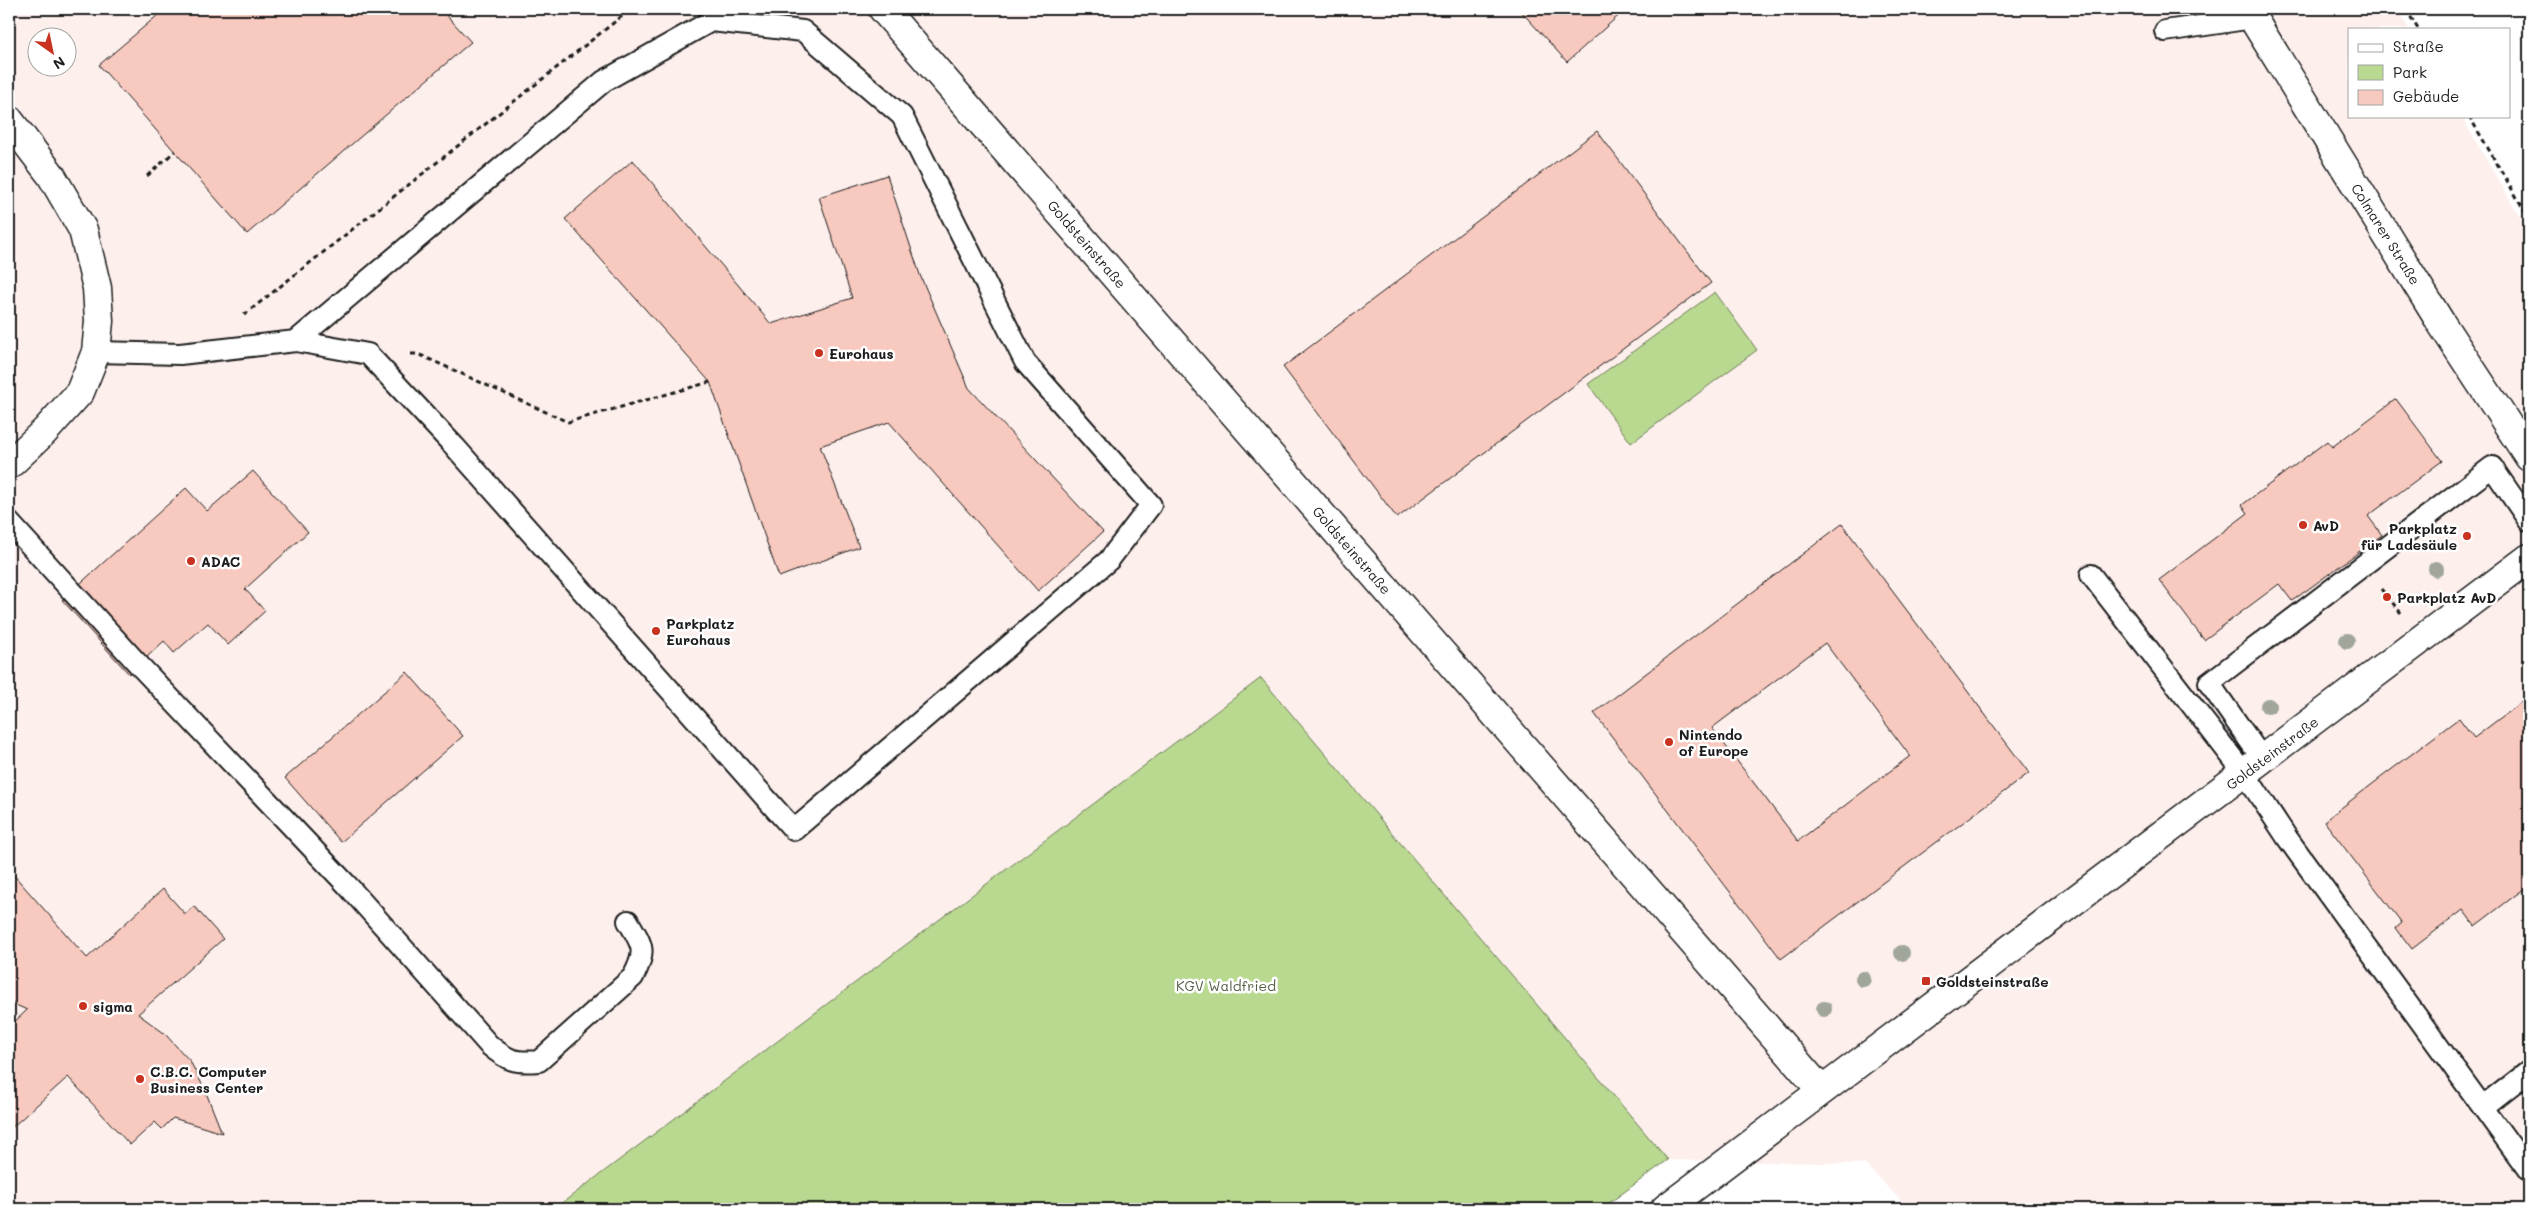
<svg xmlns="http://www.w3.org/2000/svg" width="2538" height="1218" font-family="Mali,sans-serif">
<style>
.built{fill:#fdefec;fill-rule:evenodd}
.green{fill:#b9d890;stroke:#6a7a56}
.building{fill:#f8c9be;stroke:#1c1c1c;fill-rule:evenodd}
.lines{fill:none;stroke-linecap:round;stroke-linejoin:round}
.lane-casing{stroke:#1c1c1c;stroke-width:24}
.street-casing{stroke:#1c1c1c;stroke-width:31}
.secondary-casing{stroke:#1c1c1c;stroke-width:31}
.path{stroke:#1c1c1c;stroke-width:3;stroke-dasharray:5 4;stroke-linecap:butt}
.lane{stroke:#fff;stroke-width:20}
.street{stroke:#fff;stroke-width:28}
.secondary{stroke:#fff;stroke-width:28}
.tree{fill:#a0a699}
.poi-dot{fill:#c8321e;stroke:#fff;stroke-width:2}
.labels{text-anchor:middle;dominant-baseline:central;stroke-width:5;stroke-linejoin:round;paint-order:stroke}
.street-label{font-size:14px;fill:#1c1c1c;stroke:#fff}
.poi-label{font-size:14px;font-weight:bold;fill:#1c1c1c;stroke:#fff;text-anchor:start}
.park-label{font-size:14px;fill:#535e45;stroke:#fff}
</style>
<rect width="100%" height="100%" fill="#fff"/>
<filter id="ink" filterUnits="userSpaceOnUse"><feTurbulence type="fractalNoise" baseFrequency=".02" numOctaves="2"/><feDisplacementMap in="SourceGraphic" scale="10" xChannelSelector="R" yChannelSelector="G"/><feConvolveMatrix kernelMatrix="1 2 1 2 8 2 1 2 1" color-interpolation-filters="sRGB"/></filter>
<g filter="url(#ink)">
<!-- built -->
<path class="built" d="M9,9H2397L2409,29H2349V116H2461L2529,232V1209H1909L1865,1164L1668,1160L1261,678L554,1209H9ZM38,38H68V68H38Z"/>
<!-- green -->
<path class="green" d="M1715,292L1757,350L1631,443L1588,384Z
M1261,678L1668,1160L1601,1209H554Z"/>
<!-- building -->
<path class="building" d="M165,9H441L471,42L247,234L99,65Z
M1519,9H1626L1567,62Z
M1597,131L1711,283L1397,518L1283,367Z
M633,160L771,324L852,298L819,197L887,175L920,275L969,388L1103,532L1038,591L889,422L820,446L859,547L779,577L710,382L565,219Z
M2396,399L2442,461L2368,516L2382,535L2292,601L2279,584L2204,640L2159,580L2248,513L2242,505L2327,441L2332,447Z
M253,471L308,532L245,589L265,611L228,645L208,623L174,653L164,641L129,674L62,600L186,488L207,511Z
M1842,524L2029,773L1781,959L1594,713ZM1825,643L1910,756L1798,841L1712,728Z
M407,672L463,736L341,842L285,778Z
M2529,696V885L2475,926L2463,910L2412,949L2396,928L2402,923L2324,821L2459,718L2474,738Z
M12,873L87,958L163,889L185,914L194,906L223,939L138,1014L164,1033L190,1061L205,1090L222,1133L173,1118L162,1129L155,1122L130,1145L68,1077L9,1130V1027L27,1010L9,1002V876Z"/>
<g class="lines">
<defs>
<path id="lane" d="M2165,31L2253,18
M96,352L180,354L296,341L604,81L711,21L803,31L902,116L1025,362L1151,505L1109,560L794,830L455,447L368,354L296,341
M9,522L139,665L348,886L489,1045C508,1061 515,1063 539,1061L633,977C647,951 643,946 628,921
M2091,575L2245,774L2288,839L2529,1171
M2263,760L2209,683L2492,467L2529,521
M2483,1107L2529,1071"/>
<path id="street" d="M883,9L1821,1090
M2247,9L2441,323L2529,457"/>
<path id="secondary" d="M9,120L51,175L83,230L97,288L99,321L96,352L80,392L45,431L9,465
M1665,1209L2529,558"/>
</defs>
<!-- lane casing -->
<use href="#lane" class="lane-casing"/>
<!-- street casing -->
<use href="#street" class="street-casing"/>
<!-- secondary casing -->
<use href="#secondary" class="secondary-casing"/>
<!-- path -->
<path class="path" d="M2406,9L2418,29
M2469,116L2529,218
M147,176L175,151
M244,315L631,9
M411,354H418L568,422L710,382
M2381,589L2401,613"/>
<!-- lane -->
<use href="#lane" class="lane"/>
<!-- street -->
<use href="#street" class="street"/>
<!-- secondary -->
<use href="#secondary" class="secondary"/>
</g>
<!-- trees -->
<g class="tree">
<circle cx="2436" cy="569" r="8"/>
<circle cx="2347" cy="641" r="8"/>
<circle cx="2268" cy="706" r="8"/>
<circle cx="1902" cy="953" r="8"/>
<circle cx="1863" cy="979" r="8"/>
<circle cx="1824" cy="1009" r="8"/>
</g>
</g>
<!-- markers -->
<g class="poi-dot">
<circle cx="819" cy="353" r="5"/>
<circle cx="2303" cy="525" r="5"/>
<circle cx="2467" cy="536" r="5"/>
<circle cx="191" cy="561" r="5"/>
<circle cx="2387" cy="597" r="5"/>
<circle cx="656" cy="631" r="5"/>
<circle cx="1669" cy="742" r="5"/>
<rect x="1921" y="976" width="10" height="10" rx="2.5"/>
<circle cx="83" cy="1006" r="5"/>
<circle cx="140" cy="1079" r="5"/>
</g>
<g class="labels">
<!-- street labels -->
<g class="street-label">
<text transform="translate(2386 234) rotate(58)">Colmarer Straße</text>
<text transform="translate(1087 244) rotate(49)">Goldsteinstraße</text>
<text transform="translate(1352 550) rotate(49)">Goldsteinstraße</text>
<text transform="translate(2272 753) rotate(-37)">Goldsteinstraße</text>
</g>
<!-- poi labels -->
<g class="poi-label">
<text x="829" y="353">Eurohaus</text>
<text x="2313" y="525">AvD</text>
<text x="2457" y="528" text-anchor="end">Parkplatz<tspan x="2457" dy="16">für Ladesäule</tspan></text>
<text x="201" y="561">ADAC</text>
<text x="2397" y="597">Parkplatz AvD</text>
<text x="666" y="623">Parkplatz<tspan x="666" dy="16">Eurohaus</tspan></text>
<text x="1679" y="734">Nintendo<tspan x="1679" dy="16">of Europe</tspan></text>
<text x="1936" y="981">Goldsteinstraße</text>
<text x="93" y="1006">sigma</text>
<text x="150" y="1071">C.B.C. Computer<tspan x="150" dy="16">Business Center</tspan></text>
</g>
<!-- park labels -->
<g class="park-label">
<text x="1226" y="985">KGV Waldfried</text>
</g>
</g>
<!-- margin -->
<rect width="2538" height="1218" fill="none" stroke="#fff" stroke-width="30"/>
<rect x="15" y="15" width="2508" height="1188" fill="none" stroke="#1c1c1c" stroke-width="2" filter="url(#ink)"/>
<!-- legend -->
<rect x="2348" y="28" width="162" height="90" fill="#ffffff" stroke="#a4a4a4"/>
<rect x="2358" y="44" width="25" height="8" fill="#ffffff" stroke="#a4a4a4"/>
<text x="2393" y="52" font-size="15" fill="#1c1c1c">Straße</text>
<rect x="2358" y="65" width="25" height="15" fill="#b9d890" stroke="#a4a4a4"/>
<text x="2393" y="78" font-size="15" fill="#1c1c1c">Park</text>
<rect x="2358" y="90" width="25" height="15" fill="#f8c9be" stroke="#a4a4a4"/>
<text x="2393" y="102" font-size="15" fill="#1c1c1c">Gebäude</text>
<!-- north arrow -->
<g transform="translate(52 52) rotate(147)"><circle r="24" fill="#ffffff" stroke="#a4a4a4"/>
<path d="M0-4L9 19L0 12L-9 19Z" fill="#c8321e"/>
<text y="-8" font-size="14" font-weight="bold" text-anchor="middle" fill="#1c1c1c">N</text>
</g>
</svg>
